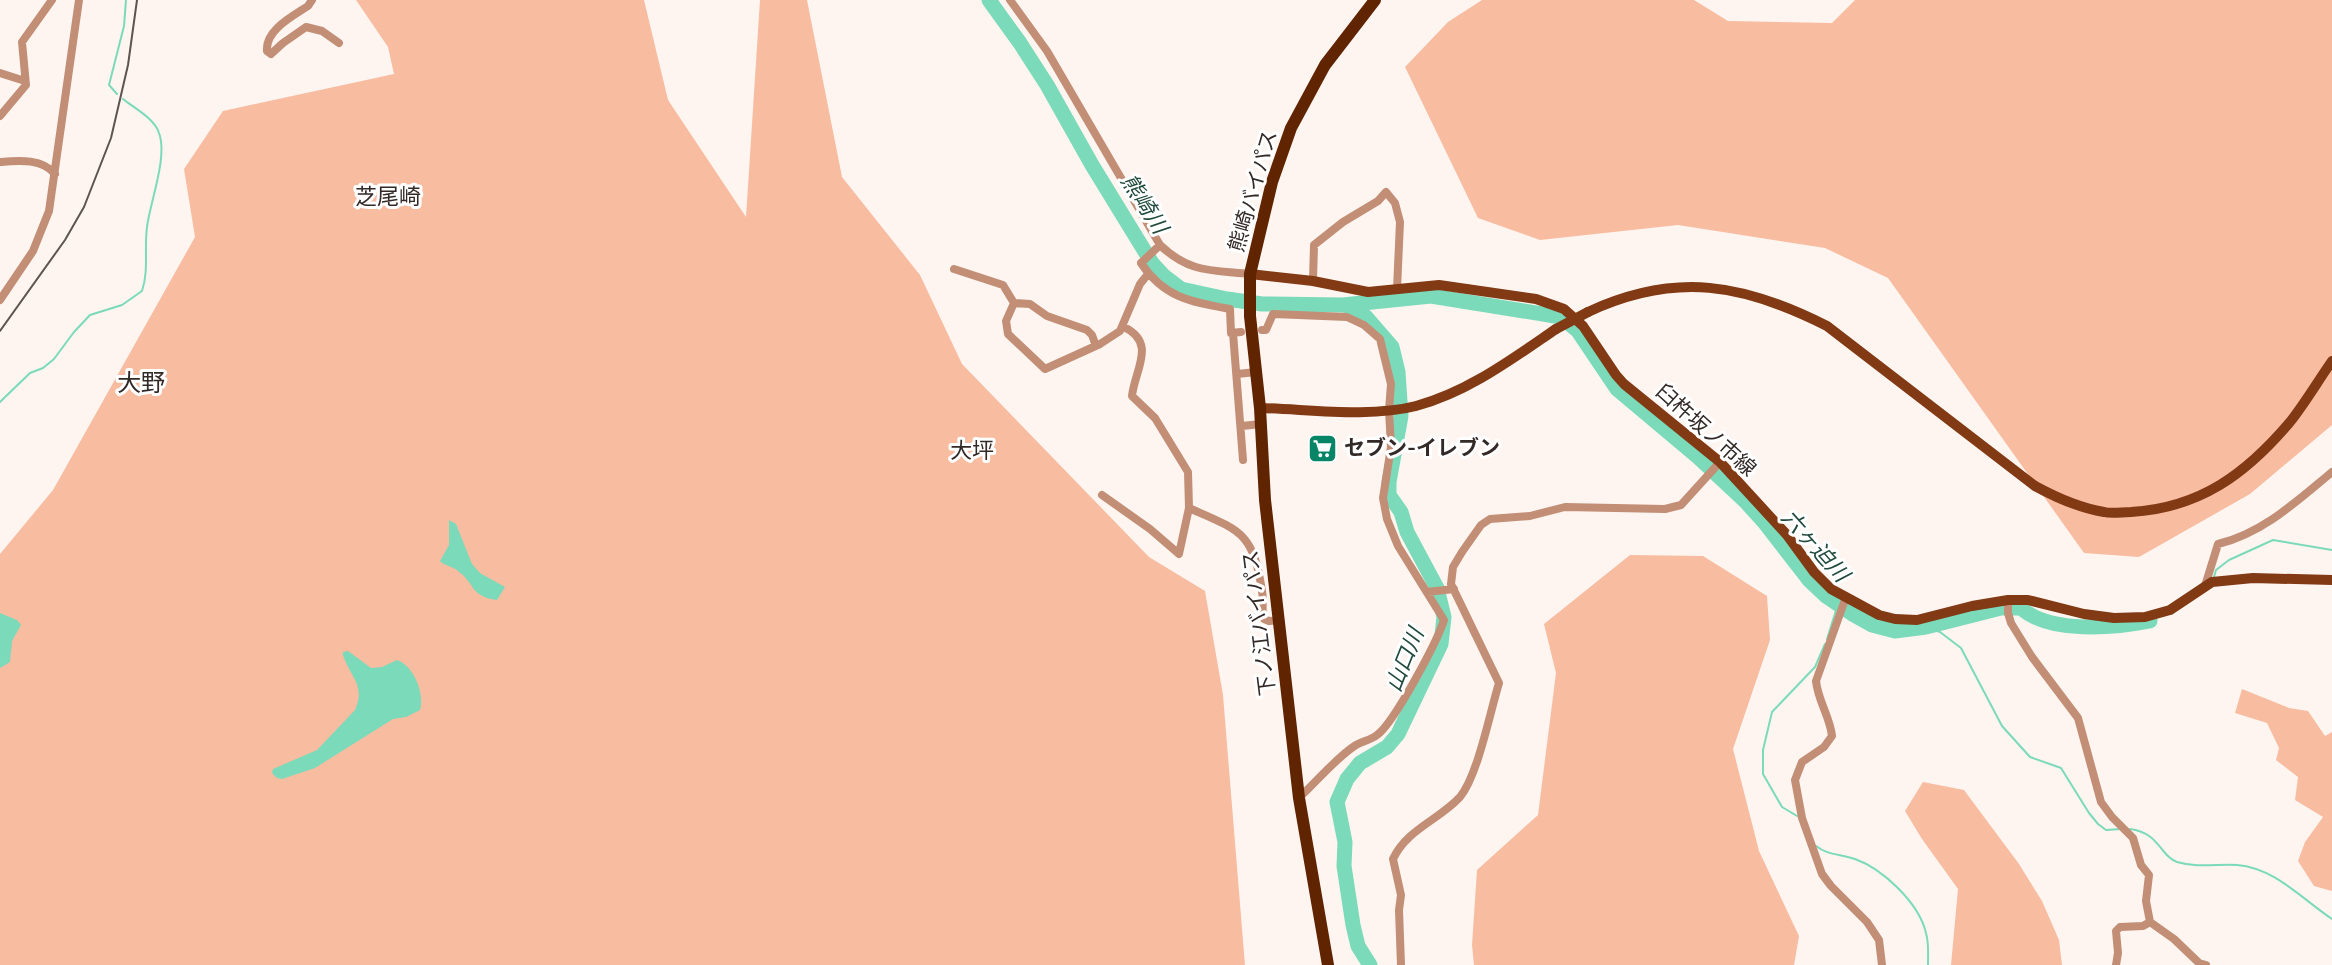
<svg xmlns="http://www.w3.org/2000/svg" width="2332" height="965" font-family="'Nunito Sans','Noto Sans JP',sans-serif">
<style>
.green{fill:#f8bca1}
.water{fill:#7bdab9}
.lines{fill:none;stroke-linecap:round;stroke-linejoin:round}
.stream{stroke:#7bdab9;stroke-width:2}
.river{stroke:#7bdab9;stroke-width:15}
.minor{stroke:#c38e76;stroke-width:8}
.major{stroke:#823a15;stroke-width:10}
.highway{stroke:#602401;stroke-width:12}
.rail{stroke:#5d5451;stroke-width:2}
.major-bridge{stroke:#823a15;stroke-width:10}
.labels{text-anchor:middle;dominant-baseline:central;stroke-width:6;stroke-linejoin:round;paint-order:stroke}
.street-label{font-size:21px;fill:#332a27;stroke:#fff}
.poi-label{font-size:21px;font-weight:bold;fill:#332a27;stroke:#fff;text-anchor:start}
.neighbourhood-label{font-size:22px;fill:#332a27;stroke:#fff}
.water-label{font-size:22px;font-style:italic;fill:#204a3c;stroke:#fff}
.quarter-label{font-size:24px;fill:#332a27;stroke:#fff}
</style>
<rect width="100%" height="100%" fill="#fef5f1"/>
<!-- green -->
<path class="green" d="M356,0H644L668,100L746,217L760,0H807L842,177L920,275L962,364L1149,557L1205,591L1223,695L1245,965H0V554L53,490L195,237L184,169L223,111L394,74L388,47Z
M1482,0H1694L1728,21L1832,23L1855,0H2332V425L2250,494L2139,557L2084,553L1888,278L1825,248L1678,225L1540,240L1478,218L1405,67L1448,22Z
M1630,555L1703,556L1767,596L1770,640L1733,749L1759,851L1799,936L1794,965H1474L1472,945L1477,870L1538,815L1556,673L1544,624Z
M2242,689L2289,708L2308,711L2325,736L2332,732V891L2314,886L2298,861L2305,842L2323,817L2295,800L2298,777L2276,760L2279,748L2267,723L2235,713Z
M1923,782L1964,790L2019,864L2042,901L2059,940L2062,965H1951L1958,889L1922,839L1905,811Z"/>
<!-- water -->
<path class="water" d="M449,520L456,524L472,564L480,573L505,587L497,600C469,596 476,584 458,571C452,566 445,566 440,561L449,545Z
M0,613L17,620L21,625L12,641L10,662L0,668Z
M348,651L371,668L382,667L397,660C414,666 425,694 420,710L406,717L393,719L315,768L282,779L277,778L272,773L273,769L317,750L355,710C366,685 350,677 343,655V652Z"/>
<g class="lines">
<!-- stream -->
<path class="stream" d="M117,94L109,85L124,26L126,0
M0,402L30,373L43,368L54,359L74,332L90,315L122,305L142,291C149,271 144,249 147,227C150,202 168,157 159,133C154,118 134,108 123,99
M2214,577L2216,570L2229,560L2273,540L2332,550
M1926,627L1940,632L1961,648L2002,726L2030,757L2061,768L2089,813L2098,824L2106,830L2121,829
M1827,639L1838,604
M1797,816L1782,807L1763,774V750L1772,712L1815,667L1825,644
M2130,829C2160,833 2160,856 2177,862C2197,868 2217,864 2237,865C2275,868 2302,899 2332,919
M1816,846C1827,855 1841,854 1855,859C1883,869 1919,903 1926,933C1929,943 1928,955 1928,965"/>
<!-- river -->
<path class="river" d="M989,0L1020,43L1047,85L1092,165L1152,263L1164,276L1181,289L1227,299L1262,304L1343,305L1431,296L1561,317L1578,331L1617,389L1698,457L1745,501L1764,522L1809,580L1826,596L1854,615L1872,625L1895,631L1926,627L2001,608H2021C2050,634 2114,628 2150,621
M1343,305L1350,306L1366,317L1392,347L1398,372L1401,416L1389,482V495L1401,512L1407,532L1437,588L1444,617L1441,644L1398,734L1387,747L1360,763L1347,779L1337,802L1345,842L1344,866L1353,925L1358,946L1370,965"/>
<!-- minor -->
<path class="minor" d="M312,0L308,6C293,16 265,30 267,51L271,54L283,43L306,27L322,31L339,43
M1010,0L1047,51L1160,245C1189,273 1212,270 1250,274
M0,73L25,81
M0,116L26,85L22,42L52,0
M1,162C20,160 43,159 55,174
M1160,245L1141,263C1164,298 1192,302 1230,309L1231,333L1241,332
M954,269L1003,285L1014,303
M1313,281L1314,245L1343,222L1378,201L1386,192L1395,203L1400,222L1397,289
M0,300L33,251L49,211L79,0
M1014,303L1006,321L1008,334L1045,369L1100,344L1120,331L1140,284L1148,274
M1014,303L1030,304L1047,316L1087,330L1092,335L1096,346
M1262,330H1266L1273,314L1347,317L1364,325L1380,339L1391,384L1389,410L1391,447L1383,498L1387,519L1398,546L1444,620C1437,642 1394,723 1377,735C1371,740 1363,741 1356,745C1338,756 1316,782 1299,798
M1233,333L1243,460
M1237,374L1256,372
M1242,426L1261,424
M1102,495L1150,529L1179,554L1189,508L1188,472L1155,418L1132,396C1135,369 1157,343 1124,327
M1189,508C1241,531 1253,532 1262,591C1264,601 1261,610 1264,619L1269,621L1279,620
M2205,586L2218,544C2263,533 2297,501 2332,472
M1427,592L1454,589
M1846,597L1816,681C1818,701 1830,717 1832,736L1824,747L1802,762L1795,780L1802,818L1822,874L1831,886L1867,922L1879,940L1882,965
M2008,600V613L2011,623L2032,657L2078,718L2101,802L2112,817L2133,838L2141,865L2149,875L2146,901L2150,922L2174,939L2199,963L2206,965
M1401,965L1399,910L1401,895L1393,859C1407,829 1439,820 1460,797C1478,775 1490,712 1499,683L1451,584L1453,567L1462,552L1481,525L1490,519L1530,516L1565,507L1665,509L1681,505L1720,462
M2116,965L2118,953L2116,931L2120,927L2143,926L2150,922"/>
<!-- major -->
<path class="major" d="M1250,274L1313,281L1368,292L1439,285L1536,299L1564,309L1583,326L1616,375L1624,384L1720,462L1787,535L1814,572L1831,589L1879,615L1895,619L1917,620L1972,606L2008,600H2028L2084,614L2114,618L2145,617L2170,610L2212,582L2253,578L2332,580
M1588,312C1676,271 1744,284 1827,326L2035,486C2057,498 2079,508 2104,512C2112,514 2122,512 2131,512C2200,508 2246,474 2290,422C2305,403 2318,381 2332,361
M1260,408C1307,409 1370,418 1416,406C1468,392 1512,359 1556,329"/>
<!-- highway -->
<path class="highway" d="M1328,965L1299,798L1265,500L1260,408L1250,316V274L1272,182L1291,128L1325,65L1375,0"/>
<!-- rail -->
<path class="rail" d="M0,331L65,240L84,207L111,138L128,65L137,0"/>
<!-- major-bridge -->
<path class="major-bridge" d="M1556,329L1588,312"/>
</g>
<!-- icons -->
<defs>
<symbol id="supermarket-square" viewBox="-11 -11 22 22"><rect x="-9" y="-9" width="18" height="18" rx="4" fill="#088567" stroke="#fff"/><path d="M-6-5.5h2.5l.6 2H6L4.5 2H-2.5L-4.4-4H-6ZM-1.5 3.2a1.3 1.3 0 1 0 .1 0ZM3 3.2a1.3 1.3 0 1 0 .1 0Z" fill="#fff"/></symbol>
</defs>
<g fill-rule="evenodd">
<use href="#supermarket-square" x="1306" y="432" width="33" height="33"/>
</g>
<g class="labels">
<!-- street labels -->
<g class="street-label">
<text transform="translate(1253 191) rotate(-74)">熊崎バイパス</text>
<text transform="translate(1706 430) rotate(42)">臼杵坂ノ市線</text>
<text transform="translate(1259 623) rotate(-97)">下ノ江バイパス</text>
</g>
<!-- poi labels -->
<g class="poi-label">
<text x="1344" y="448">セブン-イレブン</text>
</g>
<!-- neighbourhood labels -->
<g class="neighbourhood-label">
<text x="388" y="197">芝尾崎</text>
<text x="972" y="451">大坪</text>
</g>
<!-- water labels -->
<g class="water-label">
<text transform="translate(1144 204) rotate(57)">熊崎川</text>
<text transform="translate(1815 546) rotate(48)">六ヶ迫川</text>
<text transform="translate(1405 660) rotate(-68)">山口川</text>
</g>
<!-- quarter labels -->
<g class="quarter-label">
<text x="141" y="383">大野</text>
</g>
</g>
</svg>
